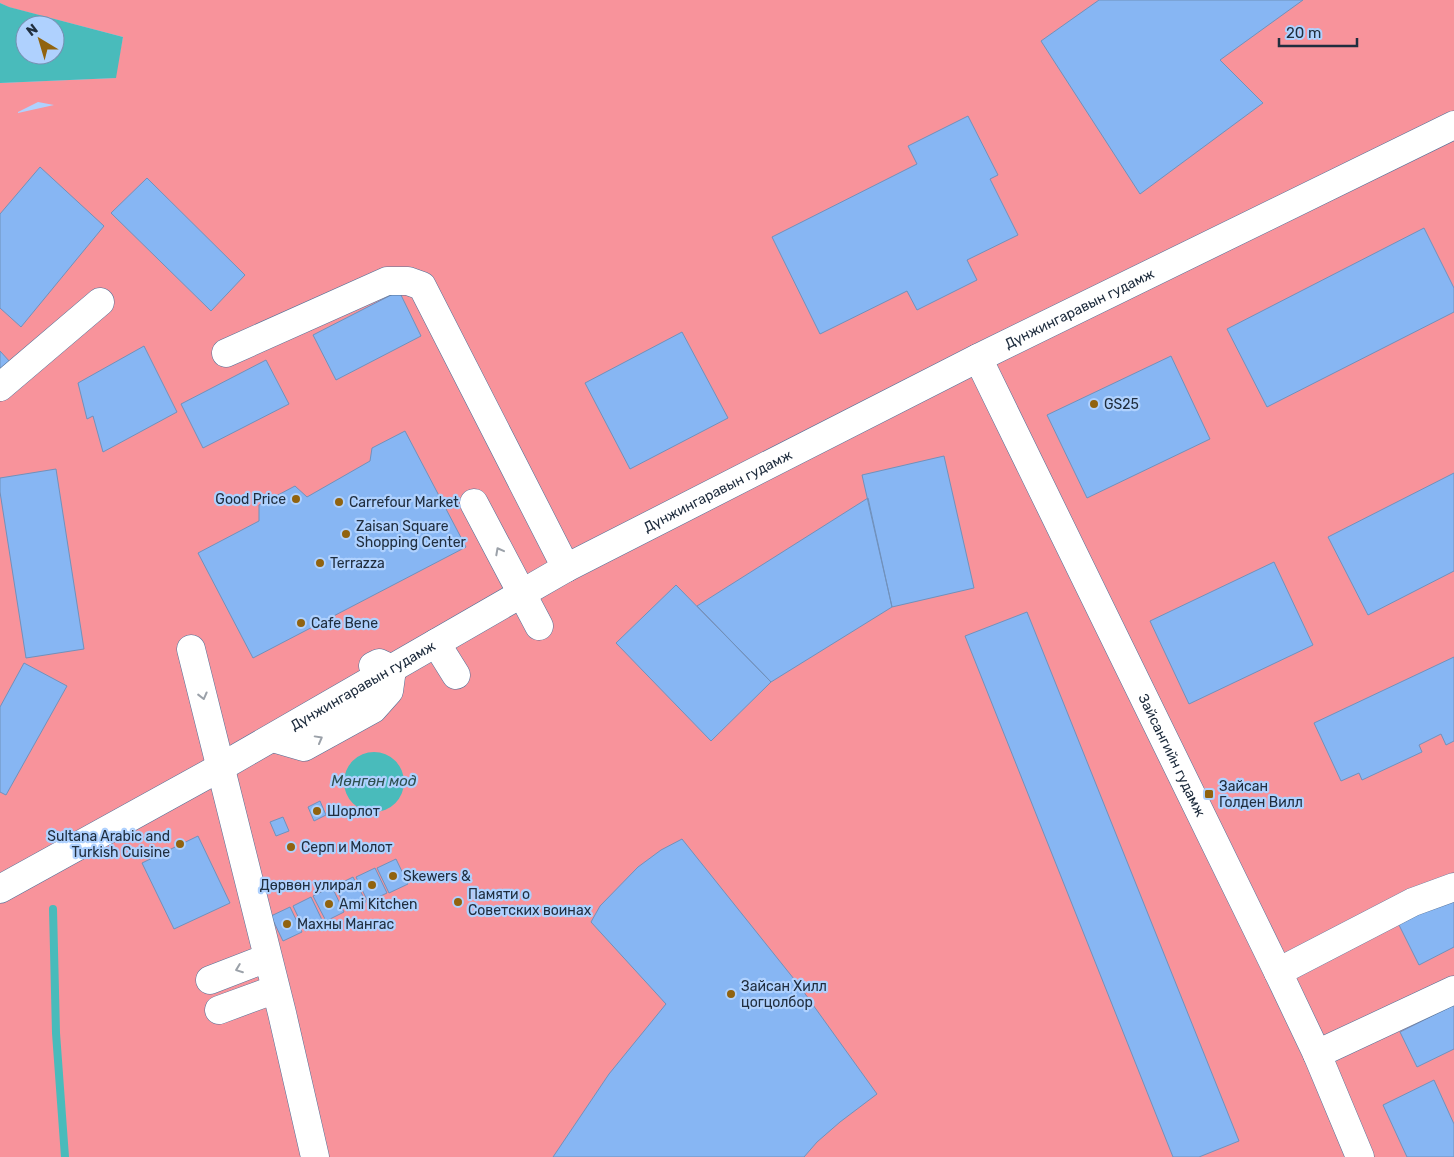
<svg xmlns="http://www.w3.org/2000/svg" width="1454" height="1157" font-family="Rubik,sans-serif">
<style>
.green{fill:#f8939b;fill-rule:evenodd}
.water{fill:#49bbbb;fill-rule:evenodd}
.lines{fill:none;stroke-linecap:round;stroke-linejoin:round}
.stream{stroke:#49bbbb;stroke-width:8}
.building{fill:#87b6f3;stroke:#7191bb}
.minor-casing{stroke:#506e96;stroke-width:29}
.major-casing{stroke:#506e96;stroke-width:29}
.minor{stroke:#fff;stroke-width:28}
.major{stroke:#fff;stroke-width:28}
.oneway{stroke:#9ba1a9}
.poi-dot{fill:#91630f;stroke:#afd1fe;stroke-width:2}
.labels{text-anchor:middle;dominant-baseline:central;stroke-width:4.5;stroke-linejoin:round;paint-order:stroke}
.street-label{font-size:14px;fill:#202e3f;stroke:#afd1fe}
.poi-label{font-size:14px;fill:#202e3f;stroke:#afd1fe;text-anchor:start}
.water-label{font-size:15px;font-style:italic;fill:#2f5151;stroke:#afd1fe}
</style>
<rect width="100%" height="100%" fill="#afd1fe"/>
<!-- green -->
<path class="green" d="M0,0H1454V1157H0V83L115,78L123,37L8,7L0,3ZM38,102L54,105L18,113V112Z"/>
<!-- water -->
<path class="water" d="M0,3L9,7L123,37L116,78L0,83ZM25,25H55V55H25Z
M344 782a30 30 0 1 1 60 0a30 30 0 1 1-60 0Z"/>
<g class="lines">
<!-- stream -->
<path class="stream" d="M53,909L56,1033L65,1157"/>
</g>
<!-- building -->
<path class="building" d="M1099,0H1303L1220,60L1263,103L1140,194L1041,41Z
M968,116L998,175L990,179L1018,235L967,260L977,280L917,310L907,291L820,334L772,237L917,164L908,146Z
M40,167L104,226L21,327L0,308V214Z
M147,178L245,275L211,311L111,213Z
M1424,228L1454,288V312L1267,407L1227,329Z
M399,291L421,336L336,380L313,335Z
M682,332L728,418L630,469L585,383Z
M144,346L177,412L103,452L93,416L87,419L78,383Z
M0,351L11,363L0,372Z
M1171,356L1210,439L1087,498L1047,415Z
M266,360L289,404L203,448L181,404Z
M405,431L466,547L253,658L198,553L259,521V505L295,486L307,497L370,461L372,448Z
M944,456L974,588L892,607L862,475Z
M56,469L84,649L26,658L0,492V478Z
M1454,473V571L1368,615L1328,537Z
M868,498L892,607L771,682L697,606Z
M1274,562L1313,645L1189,704L1150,621Z
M676,585L771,682L711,741L616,643Z
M1027,612L1239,1141L1199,1157H1173L965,636Z
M1454,657V741L1446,745L1441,734L1419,745L1422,752L1362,780L1359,773L1341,781L1314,723Z
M24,663L67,686L6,795L0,792V707Z
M320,801L326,815L314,821L308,807Z
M283,817L289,831L276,836L270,822Z
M198,836L230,903L174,929L142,863Z
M682,839L798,984L877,1094L840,1122L817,1142L804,1157H553L609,1074L666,1004L591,922L600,906L638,867L661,850Z
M396,859L408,884L389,893L377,868Z
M375,868L387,893L368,902L356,877Z
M353,877L366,902L347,911L335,886Z
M332,887L344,912L326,921L313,896Z
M1454,892V947L1419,965L1397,921Z
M311,897L323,922L305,931L293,906Z
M290,907L302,932L283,941L271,916Z
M1454,1005V1049L1417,1067L1400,1032Z
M1434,1080L1454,1124V1157H1407L1383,1105Z"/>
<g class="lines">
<defs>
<path id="minor" d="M226,353L387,281H408L422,286L566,568
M0,387L100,302
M474,503L539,626
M436,643L456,675
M191,649L282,1013L315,1157
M273,738L304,747L373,709L389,691L392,669L379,663L373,666
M1278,972L1413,902L1454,887
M210,980L267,958
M219,1010L276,989
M1317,1054L1454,990"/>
<g id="major">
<path id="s1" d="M978,358L1278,972L1317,1054L1360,1157"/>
<path id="s2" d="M0,889L221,767L566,568L978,358L1454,125"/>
</g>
</defs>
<!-- minor casing -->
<use href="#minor" class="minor-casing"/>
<!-- major casing -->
<use href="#major" class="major-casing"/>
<!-- minor -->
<use href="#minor" class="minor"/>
<!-- major -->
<use href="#major" class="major"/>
</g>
<!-- one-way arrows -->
<defs><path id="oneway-chevron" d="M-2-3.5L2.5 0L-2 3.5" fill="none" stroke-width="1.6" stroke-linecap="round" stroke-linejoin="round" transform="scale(1.25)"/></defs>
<g class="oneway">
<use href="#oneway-chevron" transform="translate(499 551) rotate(-118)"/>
<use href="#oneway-chevron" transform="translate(203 696) rotate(76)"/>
<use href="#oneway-chevron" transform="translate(319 739) rotate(-29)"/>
<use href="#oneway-chevron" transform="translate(239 969) rotate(159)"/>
</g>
<!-- markers -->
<g class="poi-dot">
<circle cx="1094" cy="404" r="5"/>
<circle cx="296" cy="499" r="5"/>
<circle cx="339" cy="502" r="5"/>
<circle cx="346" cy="534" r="5"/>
<circle cx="320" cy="563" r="5"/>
<circle cx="301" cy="623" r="5"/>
<rect x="1204" y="789" width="10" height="10" rx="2.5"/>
<circle cx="317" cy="811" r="5"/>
<circle cx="180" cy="844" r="5"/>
<circle cx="291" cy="847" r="5"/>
<circle cx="393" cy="876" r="5"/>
<circle cx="372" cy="885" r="5"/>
<circle cx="458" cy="902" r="5"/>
<circle cx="329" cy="904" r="5"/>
<circle cx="287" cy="924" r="5"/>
<circle cx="731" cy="994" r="5"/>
</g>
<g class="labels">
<!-- street labels -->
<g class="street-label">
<text stroke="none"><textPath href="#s2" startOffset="1226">Дүнжингаравын гудамж</textPath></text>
<text stroke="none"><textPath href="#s2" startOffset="821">Дүнжингаравын гудамж</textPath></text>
<text stroke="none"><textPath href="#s2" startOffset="416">Дүнжингаравын гудамж</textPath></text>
<text stroke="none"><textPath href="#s1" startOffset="442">Зайсангийн гудамж</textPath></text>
</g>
<!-- poi labels -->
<g class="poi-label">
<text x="1104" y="404">GS25</text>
<text x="286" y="499" text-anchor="end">Good Price</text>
<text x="349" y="502">Carrefour Market</text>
<text x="356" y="526">Zaisan Square<tspan x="356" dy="16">Shopping Center</tspan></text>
<text x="330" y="563">Terrazza</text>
<text x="311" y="623">Cafe Bene</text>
<text x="1219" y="786">Зайсан<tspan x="1219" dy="16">Голден Вилл</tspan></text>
<text x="327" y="811">Шорлот</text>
<text x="170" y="836" text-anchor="end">Sultana Arabic and<tspan x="170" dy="16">Turkish Cuisine</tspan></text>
<text x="301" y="847">Серп и Молот</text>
<text x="403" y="876">Skewers &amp;</text>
<text x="362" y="885" text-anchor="end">Дөрвөн улирал</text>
<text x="468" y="894">Памяти о<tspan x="468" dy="16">Советских воинах</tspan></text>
<text x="339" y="904">Ami Kitchen</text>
<text x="297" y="924">Махны Мангас</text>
<text x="741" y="986">Зайсан Хилл<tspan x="741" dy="16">цогцолбор</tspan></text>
</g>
<!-- water labels -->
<g class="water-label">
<text x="374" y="781">Мөнгөн мод</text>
</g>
</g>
<!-- north arrow -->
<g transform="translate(40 40) rotate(322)"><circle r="24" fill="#afd1fe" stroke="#7690b2"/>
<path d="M0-4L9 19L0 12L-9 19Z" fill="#91630f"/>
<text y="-8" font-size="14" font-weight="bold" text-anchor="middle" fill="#202e3f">N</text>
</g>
<!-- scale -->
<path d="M1279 38v8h78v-8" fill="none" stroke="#202e3f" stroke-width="2.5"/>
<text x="1286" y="38" font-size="15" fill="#202e3f" stroke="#afd1fe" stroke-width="4" paint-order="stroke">20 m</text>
</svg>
